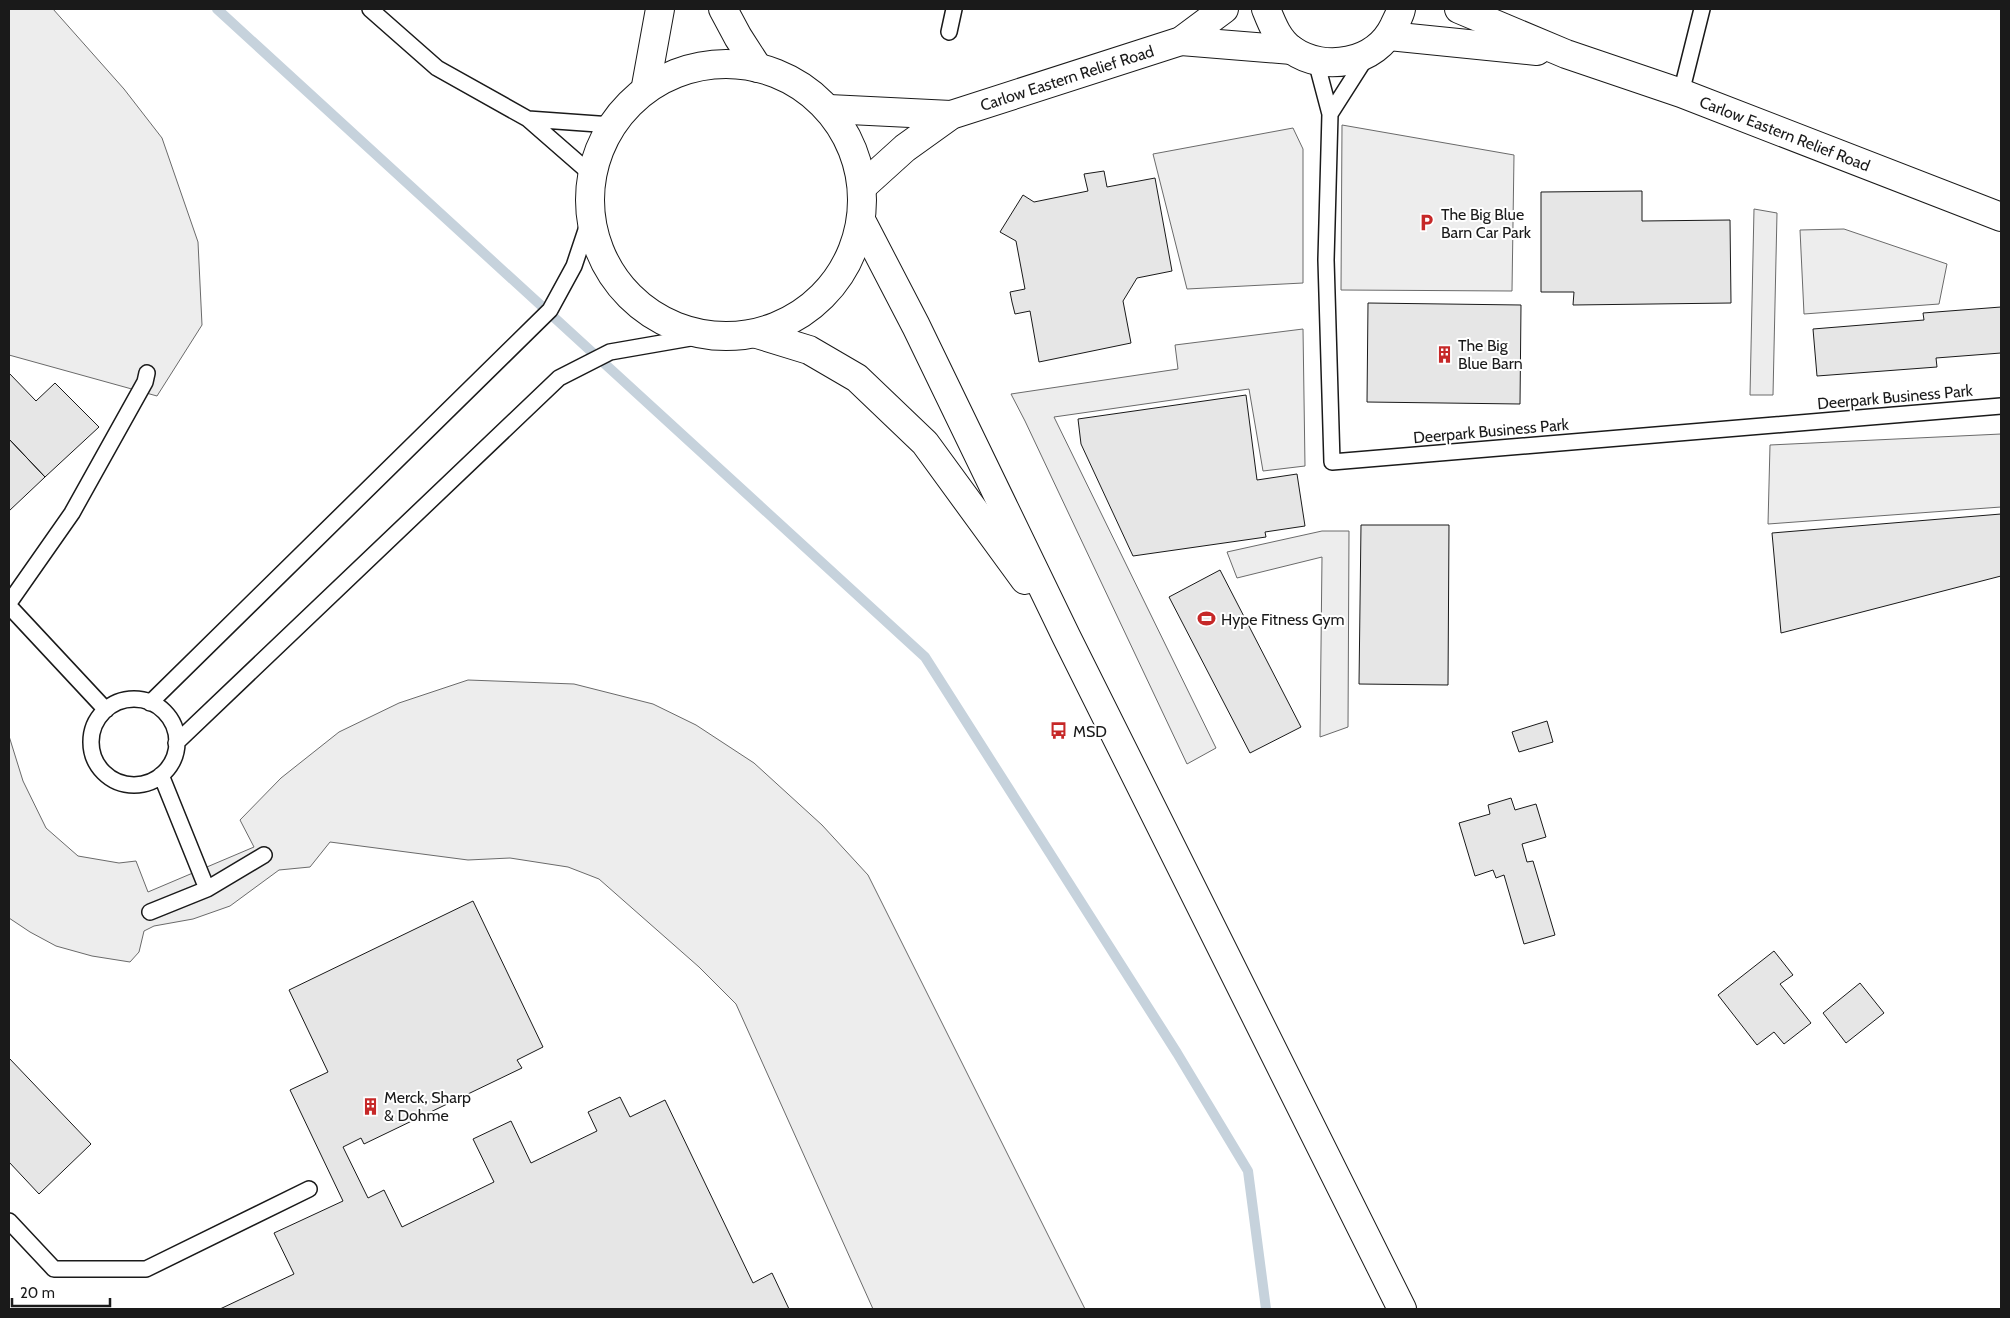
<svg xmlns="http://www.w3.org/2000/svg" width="2010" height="1318" font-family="Cabin,sans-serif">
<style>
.parking{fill:#ededed;stroke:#6a6a6a}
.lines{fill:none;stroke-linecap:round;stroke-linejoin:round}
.stream{stroke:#c6d2dc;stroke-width:10}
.building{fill:#e6e6e6;stroke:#1a1a1a}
.lane-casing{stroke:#1a1a1a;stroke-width:18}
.secondary-casing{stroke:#1a1a1a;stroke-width:30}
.lane{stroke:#fff;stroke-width:15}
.secondary{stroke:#fff;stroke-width:28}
.labels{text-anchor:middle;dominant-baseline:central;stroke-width:4;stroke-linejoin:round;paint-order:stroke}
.street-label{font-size:16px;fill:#1a1a1a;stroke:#fff}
.poi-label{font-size:16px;fill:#1a1a1a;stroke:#fff;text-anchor:start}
</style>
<rect width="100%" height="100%" fill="#fff"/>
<!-- parking -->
<path class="parking" d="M9,9H53L124,89L162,138L198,242L202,325L157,396L9,355Z
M1342,125L1514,155L1512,291L1341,290Z
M1293,128L1303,149V283L1187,289L1153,154Z
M1754,209L1777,213L1773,395H1750Z
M1844,229L1947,264L1939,304L1804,314L1800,230Z
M1303,329L1305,466L1263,471L1249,389L1054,417L1216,748L1187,764L1025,421L1011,394L1178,369L1175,345Z
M2001,434V507L1768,524L1770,445Z
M1322,531H1349L1348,727L1320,737L1322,557L1237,578L1227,552Z
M468,680L574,684L653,704L696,725L754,763L822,825L868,875L1085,1309H873L736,1004L699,967L599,879L568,867L510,858L468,860L330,842L310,867L279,870L230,906L193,919L154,926L144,931L139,952L130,962L92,956L56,946L30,932L9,918V736L23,781L46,828L78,856L119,863L136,861L148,892L254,847L240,820L281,778L339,732L399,703Z"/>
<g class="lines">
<!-- stream -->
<path class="stream" d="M217,9L925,657L1177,1053L1248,1171L1266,1309"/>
</g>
<!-- building -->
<path class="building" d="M1104,171L1107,187L1155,178L1172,271L1137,278L1123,301L1131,343L1039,362L1030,311L1015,314L1012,302L1010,292L1025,289L1016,241L1000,232L1023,195L1034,202L1088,191L1084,174Z
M1642,191V221L1730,220L1731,303L1573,305L1574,292H1541V192Z
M1368,303L1521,305L1520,404L1367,402Z
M2001,307V353L1936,358L1937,367L1817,376L1813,329L1924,320L1923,313Z
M9,373L36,401L55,383L99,427L45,477L9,439Z
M1246,395L1257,480L1297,474L1305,526L1265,532L1266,537L1133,556L1081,444L1078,419Z
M9,439L45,477L9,511Z
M2001,514V576L1781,633L1772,533Z
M1361,525H1449L1448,685L1359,684Z
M1220,570L1301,727L1250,753L1169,597Z
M1547,721L1553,742L1519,752L1512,732Z
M1511,798L1515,810L1536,804L1546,837L1522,844L1527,862L1533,861L1555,935L1524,944L1504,875L1496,878L1493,870L1475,876L1459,823L1490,814L1488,805Z
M473,901L543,1047L517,1060L522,1068L364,1144L361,1138L343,1147L368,1198L384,1190L402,1227L494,1182L473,1139L511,1121L531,1163L597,1131L588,1112L620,1097L630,1117L665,1100L753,1283L772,1273L789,1309H220L294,1274L274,1233L343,1201L290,1090L328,1072L289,990Z
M1774,951L1793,975L1780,984L1811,1023L1784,1044L1774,1032L1757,1045L1718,995Z
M1860,983L1884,1013L1846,1043L1823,1013Z
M9,1058L91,1144L39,1194L9,1162Z"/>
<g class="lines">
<defs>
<path id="lane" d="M370,9L437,68L528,119L591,174
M949,32L954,9
M1316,61L1330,114L1326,260L1332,462L2001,406
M1681,93L1702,9
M1330,114L1367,56
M528,119L612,125
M9,603L72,513L145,382L147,373
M9,606L106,710
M91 742a43 43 0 1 1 86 0a43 43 0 1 1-86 0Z
M150,703L550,310L574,266L590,218
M176,743L559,378L610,352L702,336
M161,775L207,889L264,855
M150,912L207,889
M9,1221L54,1269H146L309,1189"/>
<g id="secondary">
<path d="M723,9L738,37L758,68"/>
<path d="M1266,9C1272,24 1278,40 1292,50C1325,73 1376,63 1394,26C1396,21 1400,15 1401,9"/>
<path id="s1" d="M1459,9L1566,54L1681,93L2001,217"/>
<path d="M1389,36L1537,51"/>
<path d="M1181,41L1292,50"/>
<circle cx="726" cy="200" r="136"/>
<path d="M646,86L660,9"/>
<path d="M829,109L951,115"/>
<path id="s2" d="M863,186L905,148L951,115L1181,41L1224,9"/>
<path d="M863,224L916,326L1066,636L1402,1309"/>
<path d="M757,334L809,350L857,378L925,443L1025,580"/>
</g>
</defs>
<!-- lane casing -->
<use href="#lane" class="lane-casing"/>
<!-- secondary casing -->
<use href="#secondary" class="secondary-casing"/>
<!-- lane -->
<use href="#lane" class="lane"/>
<!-- secondary -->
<use href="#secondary" class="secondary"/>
</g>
<!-- icons -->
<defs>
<symbol id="parking-bare" viewBox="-9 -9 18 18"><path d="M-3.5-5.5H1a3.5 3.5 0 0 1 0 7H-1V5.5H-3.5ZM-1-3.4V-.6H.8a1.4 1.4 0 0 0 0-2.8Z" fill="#c62828" stroke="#fff" stroke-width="2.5" paint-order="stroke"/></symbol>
<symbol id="building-bare" viewBox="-9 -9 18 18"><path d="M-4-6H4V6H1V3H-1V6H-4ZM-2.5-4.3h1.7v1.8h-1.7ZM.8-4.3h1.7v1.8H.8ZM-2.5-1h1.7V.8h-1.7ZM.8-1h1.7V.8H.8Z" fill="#c62828" stroke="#fff" stroke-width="2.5" paint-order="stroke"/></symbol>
<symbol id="stadium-bare" viewBox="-9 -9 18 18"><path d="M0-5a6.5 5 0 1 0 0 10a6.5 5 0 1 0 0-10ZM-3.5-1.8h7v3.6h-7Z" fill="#c62828" stroke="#fff" stroke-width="2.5" paint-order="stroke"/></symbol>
<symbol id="bus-bare" viewBox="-9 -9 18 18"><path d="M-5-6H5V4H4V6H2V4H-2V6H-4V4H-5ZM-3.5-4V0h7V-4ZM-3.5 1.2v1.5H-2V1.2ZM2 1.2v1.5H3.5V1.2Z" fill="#c62828" stroke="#fff" stroke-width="2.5" paint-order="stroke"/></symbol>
</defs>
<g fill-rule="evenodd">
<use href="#parking-bare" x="1414" y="210" width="25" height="25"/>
<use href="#building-bare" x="1432" y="342" width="25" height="25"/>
<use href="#stadium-bare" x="1194" y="606" width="25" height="25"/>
<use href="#bus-bare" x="1046" y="718" width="25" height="25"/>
<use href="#building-bare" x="358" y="1094" width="25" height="25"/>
</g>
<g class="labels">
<!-- street labels -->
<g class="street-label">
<text stroke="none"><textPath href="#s2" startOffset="235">Carlow Eastern Relief Road</textPath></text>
<text stroke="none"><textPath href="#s1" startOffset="349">Carlow Eastern Relief Road</textPath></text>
<text transform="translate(1895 397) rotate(-5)">Deerpark Business Park</text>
<text transform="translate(1491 431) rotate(-5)">Deerpark Business Park</text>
</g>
<!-- poi labels -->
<g class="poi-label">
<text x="1441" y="214">The Big Blue<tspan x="1441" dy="18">Barn Car Park</tspan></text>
<text x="1458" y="345">The Big<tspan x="1458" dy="18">Blue Barn</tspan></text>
<text x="1221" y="619">Hype Fitness Gym</text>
<text x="1073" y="731">MSD</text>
<text x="384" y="1097">Merck, Sharp<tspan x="384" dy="18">&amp; Dohme</tspan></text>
</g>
</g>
<!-- border -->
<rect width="2010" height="1318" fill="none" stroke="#1a1a1a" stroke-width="20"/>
<!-- scale -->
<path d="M12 1298v8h98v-8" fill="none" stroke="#1a1a1a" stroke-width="2.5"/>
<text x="20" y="1298" font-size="15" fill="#1a1a1a" stroke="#ffffff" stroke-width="4" paint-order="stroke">20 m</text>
</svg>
